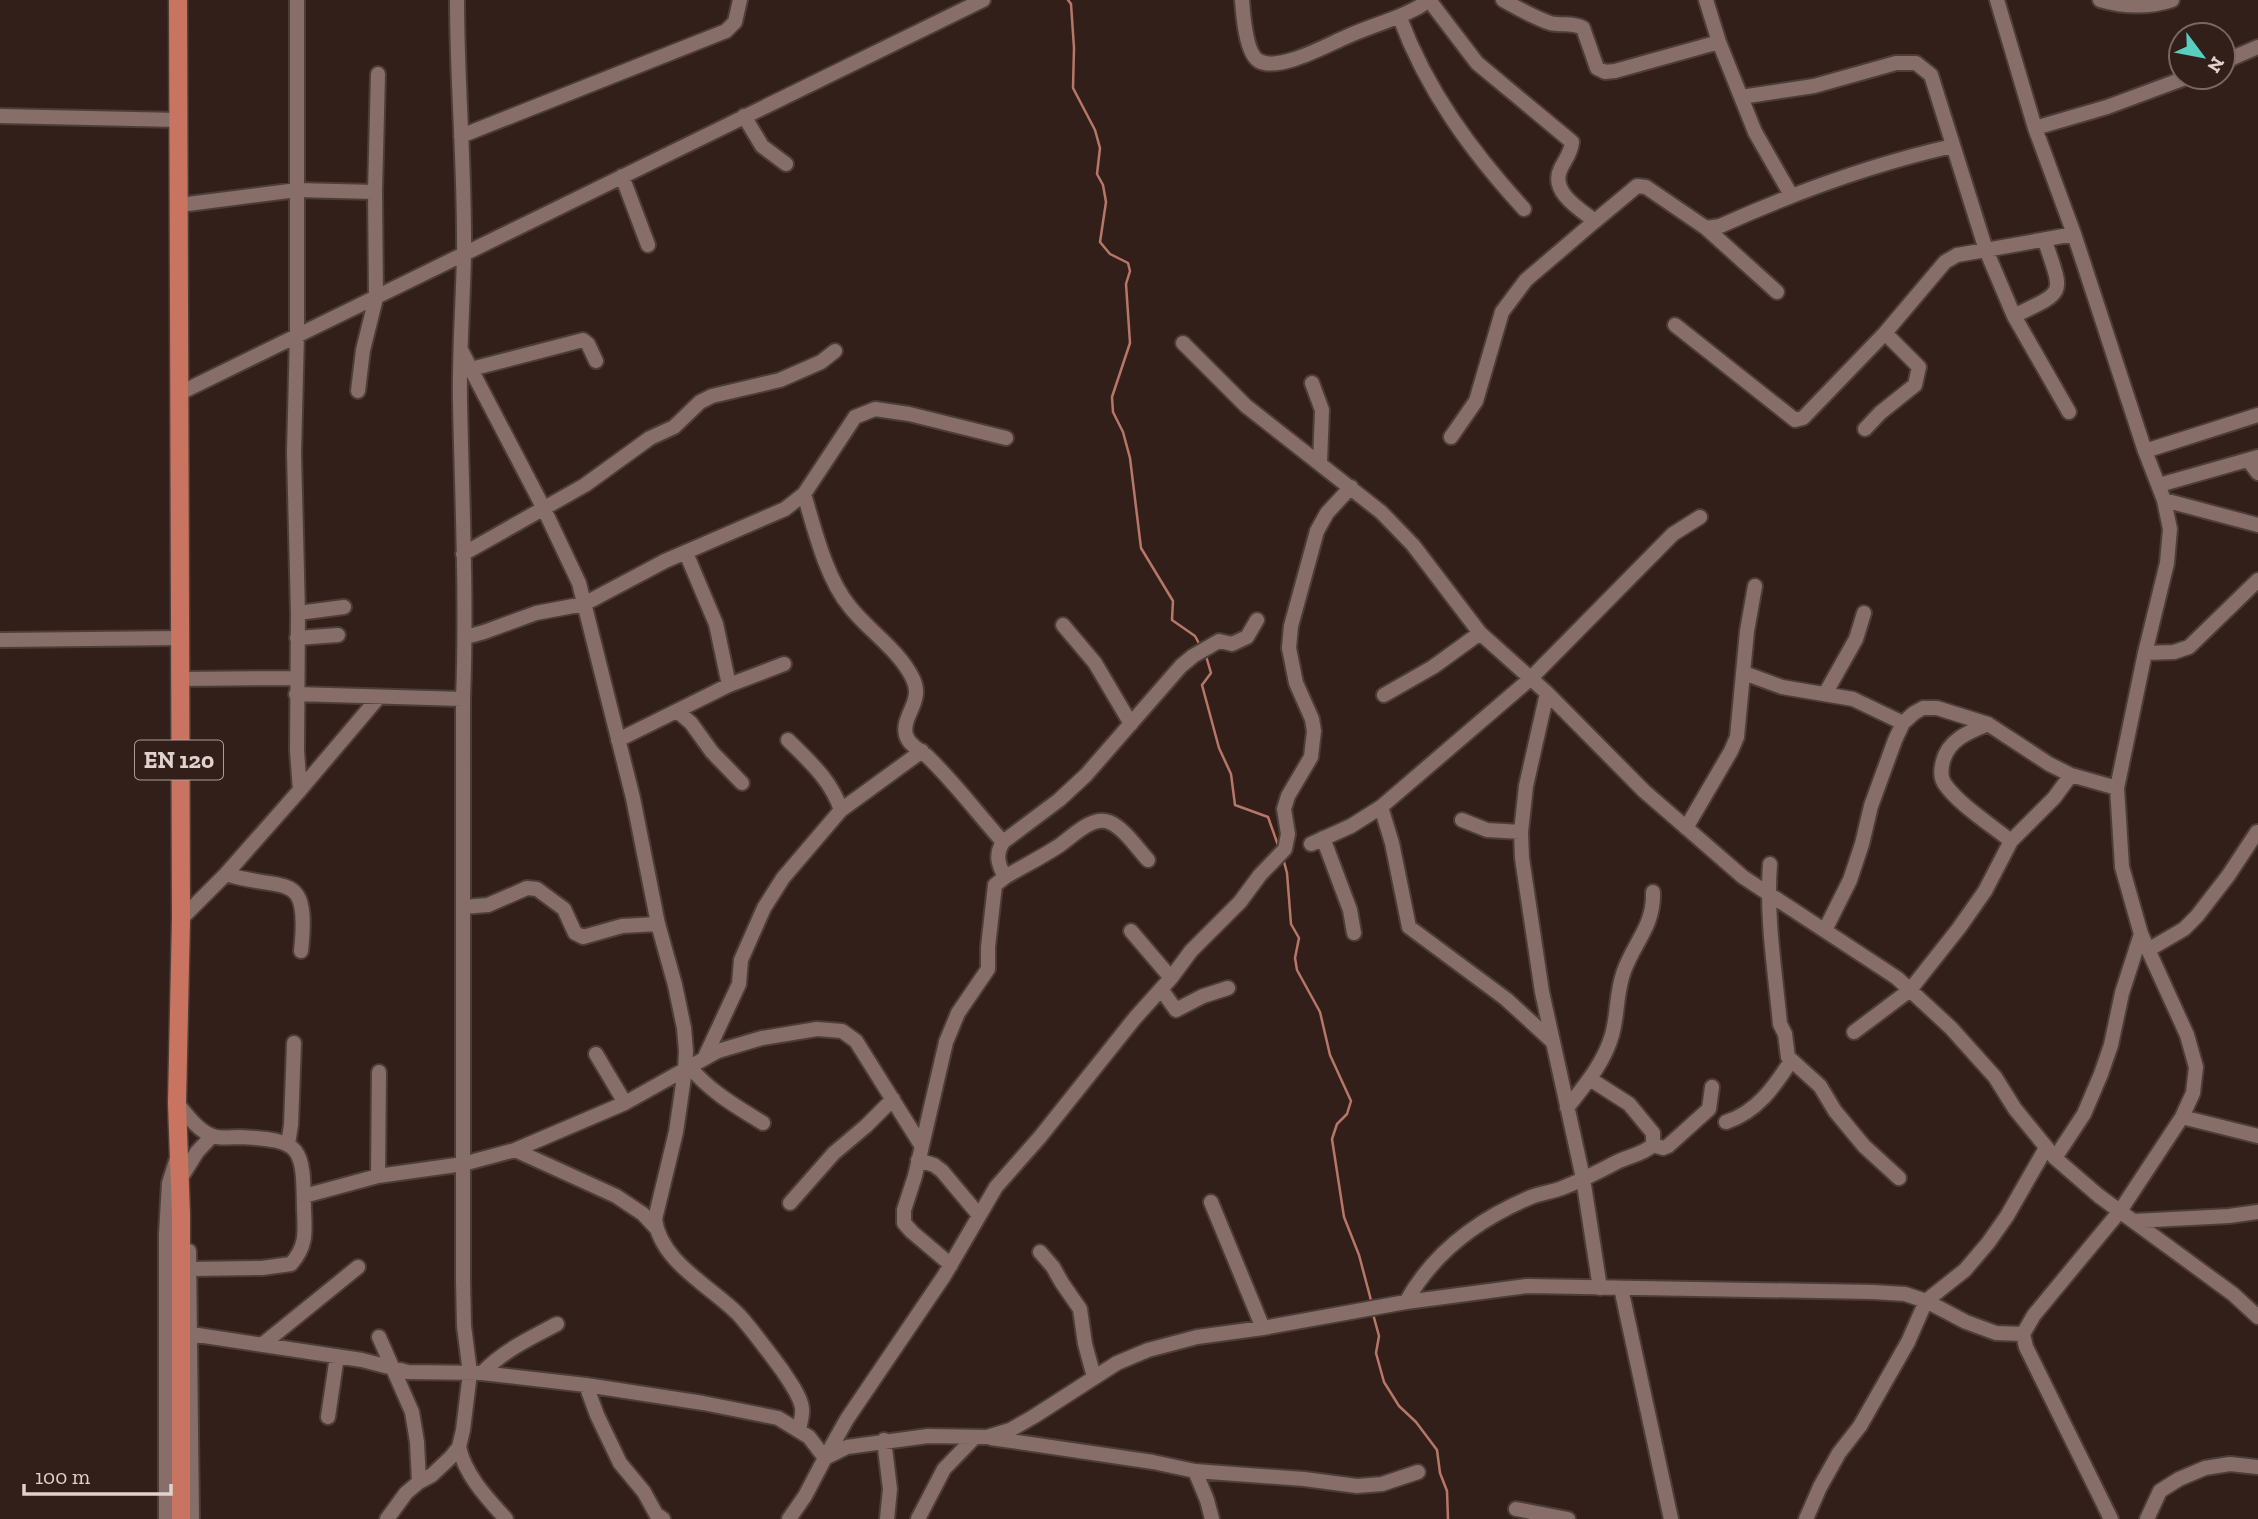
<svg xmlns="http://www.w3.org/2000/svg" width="2258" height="1519" font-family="'Zilla Slab',serif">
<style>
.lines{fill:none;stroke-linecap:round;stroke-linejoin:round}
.stream{stroke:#b77768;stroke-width:2.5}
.minor-casing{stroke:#4d3d39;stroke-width:18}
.major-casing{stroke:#4d3d39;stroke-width:21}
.minor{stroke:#876e68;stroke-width:14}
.major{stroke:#c97460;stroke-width:18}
.labels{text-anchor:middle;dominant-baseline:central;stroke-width:5;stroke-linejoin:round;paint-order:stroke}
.shield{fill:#331f1a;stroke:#ac9c98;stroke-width:2}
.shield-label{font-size:23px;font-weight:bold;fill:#e0d2ce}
</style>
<rect width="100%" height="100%" fill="#331f1a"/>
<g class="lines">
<!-- stream -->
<path class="stream" d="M1068,0L1071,4L1074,48L1073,88L1095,130L1100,148L1097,174L1103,185L1106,202L1100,242L1110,254L1128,263L1130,271L1126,284L1130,343L1112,397L1113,412L1123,432L1130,458L1141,548L1173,601L1172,620L1195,636L1201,647
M1206,656L1211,673L1202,685L1219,748L1231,774L1235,805L1268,817L1279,848
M1283,858L1287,873L1291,924L1299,938L1295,958L1297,970L1320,1012L1330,1055L1351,1101L1347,1114L1337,1124L1332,1139L1344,1217L1359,1255L1372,1304
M1373,1314L1379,1336L1376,1353L1384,1382L1399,1406L1416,1422L1437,1450L1440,1473L1447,1491L1448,1519"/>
<defs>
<path id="minor" d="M1242,0C1243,14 1246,54 1259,61C1279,72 1327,45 1346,37C1376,23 1402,19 1430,0
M1429,0L1477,63L1572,142C1571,153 1566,158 1561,168C1549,191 1579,209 1595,221L1637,186L1646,187L1706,228L1720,226C1796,192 1872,164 1953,146
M1503,0C1517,8 1533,17 1550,23C1562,26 1572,22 1583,28L1597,68L1605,72L1615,71L1719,42
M1706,0L1719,42L1741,97L1814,86L1896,63H1916L1931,75L1986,250L2074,234
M1997,0L2035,128L2074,234L2145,451L2164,500L2170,529L2167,563L2145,653L2117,788L2122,867L2141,934L2187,1035L2196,1067L2193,1093L2182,1117L2120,1211L2034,1315L2023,1334L2026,1347L2111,1519
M2100,0C2124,7 2148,8 2172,0
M1400,18C1427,91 1472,152 1524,209
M2223,62L2258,47
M1741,97L1755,132L1791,195
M0,116L178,120
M744,116L762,146L786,164
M2035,128L2107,107L2188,77
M461,136L726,31L735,22L740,0
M622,176L648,245
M180,205L297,190L375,192
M1706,228L1777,292
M2014,316C2067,290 2063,296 2045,241
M1675,325L1795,420L1803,418L1885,333L1945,262L1957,255L1986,250L2014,316L2069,412
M1183,343L1246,406L1381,512L1413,545L1480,633L1547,693L1644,791L1743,877L1897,978L1951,1028L1995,1077L2015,1109L2055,1158L2099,1196L2233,1294L2258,1317
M461,350L543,507L579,583L633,798L658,924L675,985L684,1028L686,1051L685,1070L676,1132L655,1219C660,1262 712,1287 739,1315C754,1332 768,1351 782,1370C789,1381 800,1395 802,1408C803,1415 800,1423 799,1430
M471,369L583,340L588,344L596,361
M1312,383L1322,410L1320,462
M358,391L363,350L376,298L375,192L378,74
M180,393L983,0
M1865,429L1880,413L1915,385L1919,367L1885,333
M1451,437L1476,401L1502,312L1526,280L1595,221
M2145,451L2258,415
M2248,460L2258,473
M2159,485L2258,457
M804,494C815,531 826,578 850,607C869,631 900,651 913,679C924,702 901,716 906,735C909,746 921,750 928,757C955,783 978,814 1003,842
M2164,500L2258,525
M463,554L585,485L650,438L674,427L700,402L712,396L780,380L821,362L835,351
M298,613L344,607
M1063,625L1095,663L1131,724
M466,637L484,632L536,613L584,604L665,561L785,509L804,494L855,417L875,409L909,414L1006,438
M297,638L338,635
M0,640L179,638
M2145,653L2174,652L2189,647L2258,580
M1744,673L1782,687L1853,699L1903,723
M179,679L297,678
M729,685L784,664
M1547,693L1526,786L1521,832L1522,858L1542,992L1583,1178L1600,1288
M296,694L463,699
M1825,694L1856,639L1864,613
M1384,695L1433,667L1480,633
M677,711L691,723L712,752L742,783
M1988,724C1969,732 1949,739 1943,761C1941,769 1940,776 1944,783C1958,804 1991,825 2011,841
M618,740L729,685L716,624L686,553
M788,740C810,762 831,780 841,810
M300,790L378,698
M1381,807L1392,843L1409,927L1506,999L1553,1042
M1462,820L1487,830L1521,832
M1686,828L1731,751L1737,737L1747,631L1755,586
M1323,838L1350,910L1354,933
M1311,844L1351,826L1381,807L1530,679L1673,534L1700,517
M1770,864C1766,917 1775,971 1780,1024L1785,1034L1788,1057L1820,1086L1835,1111L1864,1146L1899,1178
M226,874C285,893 310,867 301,951
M1005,877C1022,867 1040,858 1057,847C1070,839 1091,815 1109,822C1124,828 1137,848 1148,860
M463,907L488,905L527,888L537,889L564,909L575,933L583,937L622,926L658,924
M181,919L226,874L300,790L297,751L298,613L294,453L297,334V0
M1825,930L1850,880L1862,844L1871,806L1895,740L1903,723L1914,713L1923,708H1937L1988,724L2049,764L2071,775
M1131,931L1171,978
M2148,950L2184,929L2197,916L2228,876L2257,832
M1161,989L1176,1010L1203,996L1228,988
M1854,1032L1910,990L1959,928L1985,891L2011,841L2054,798L2071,775L2117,788
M596,1054L625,1103
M704,1059L739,984L741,960L764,908L783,878L841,810L922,751
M690,1067C709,1091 737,1107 763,1123
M177,1103C186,1114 199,1132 213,1136C220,1139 232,1137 240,1137C303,1140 303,1147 304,1209C305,1232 307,1246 291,1264L262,1268L190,1269
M1567,1108C1585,1085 1604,1063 1612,1035C1618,1014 1616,992 1624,971C1635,941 1654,926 1653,892
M2182,1117L2258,1136
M1726,1122C1757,1112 1774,1087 1791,1061
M288,1144L291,1125L294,1043
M1653,1145L1663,1148L1668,1146L1709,1109L1712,1087
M515,1150L616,1196L643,1214L656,1228
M2055,1158L2084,1114L2101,1074L2111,1045L2122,993L2141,934
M918,1160L934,1165L942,1171L978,1214
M184,1173L197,1152L212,1136
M378,1176L379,1072
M304,1196L378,1176L463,1164L515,1150L625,1103L718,1051L762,1038L817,1029L842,1031L856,1041L921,1145
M1211,1202L1263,1328
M790,1203L834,1153L866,1126L893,1099
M2134,1221L2229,1216L2258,1212
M189,1251L192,1519
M1040,1252L1053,1267L1062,1283L1080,1309L1085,1344L1094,1377
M951,1265L912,1232L904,1223V1210L915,1176L946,1042L958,1013L988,969V947L995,885L1005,877C998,864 995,855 1003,842L1059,800L1086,775L1181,666L1193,656L1219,641L1232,644L1247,637L1257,620
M1621,1288L1671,1519
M1406,1302C1433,1253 1479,1219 1531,1197C1541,1193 1552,1192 1562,1188C1580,1181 1598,1172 1615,1163C1628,1156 1642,1155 1653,1145V1133L1629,1104L1590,1079
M191,1334L362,1360L408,1372L482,1373L586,1385L703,1403L778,1418L809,1437L825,1458L847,1419L944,1276L996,1187L1040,1137L1135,1018L1171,978L1191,951L1240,902L1260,875L1285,849L1288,834L1284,809L1288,796L1311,757L1314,731L1312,719L1296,683L1289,648L1291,626L1317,531L1327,513L1351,487
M379,1337L412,1412L417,1442L419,1482
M263,1344L358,1267
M482,1373C503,1351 530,1338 557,1324
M586,1385L597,1415L620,1463L644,1492L656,1514L663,1519
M328,1417L337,1356
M991,1438L1153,1462L1195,1471L1304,1479L1357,1486L1382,1484L1418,1472
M884,1440L890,1489L887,1519
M459,1447C465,1475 487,1498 506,1519
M1195,1471L1207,1500L1212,1519
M1516,1509L1568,1519
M166,1519V1234L169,1183L176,1161
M387,1519L406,1493L419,1482L432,1475L451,1457L459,1447L463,1430L470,1373L464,1326L463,1280V699C467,600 462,501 460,402C459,353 463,304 464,254C465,169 457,85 457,0
M789,1519L805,1496L825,1458L847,1447L928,1436L987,1437L1010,1430L1033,1417L1117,1363L1148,1350L1197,1337L1263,1328L1406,1302L1527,1286L1873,1292L1905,1294L1926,1301L1966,1322L1996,1333L2023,1334
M918,1519L944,1469L975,1437
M1806,1519L1820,1487L1839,1453L1860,1426L1908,1342L1926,1301L1965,1270L1988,1243L2007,1216L2046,1148
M2147,1519L2160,1491L2179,1479L2205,1468L2230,1464L2258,1467"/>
<path id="major" d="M178,0L181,919L177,1103L181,1215V1519"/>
</defs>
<!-- minor casing -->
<use href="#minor" class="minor-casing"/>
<!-- major casing -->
<use href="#major" class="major-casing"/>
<!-- minor -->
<use href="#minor" class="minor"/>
<!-- major -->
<use href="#major" class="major"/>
</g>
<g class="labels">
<!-- shield labels -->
<rect class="shield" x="135" y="740.5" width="88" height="39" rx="5"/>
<g class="shield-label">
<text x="179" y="760">EN 120</text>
</g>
</g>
<!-- north arrow -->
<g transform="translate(2202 56) rotate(122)"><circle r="33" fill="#331f1a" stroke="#786762" stroke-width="2"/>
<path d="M0-5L12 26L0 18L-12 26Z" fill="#58cec0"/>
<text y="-10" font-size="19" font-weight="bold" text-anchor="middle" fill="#e0d2ce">N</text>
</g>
<!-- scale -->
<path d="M24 1484v10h147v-10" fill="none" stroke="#e0d2ce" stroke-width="3.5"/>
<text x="35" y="1484" font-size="21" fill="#e0d2ce" stroke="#331f1a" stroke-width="5" paint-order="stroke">100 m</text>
</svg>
